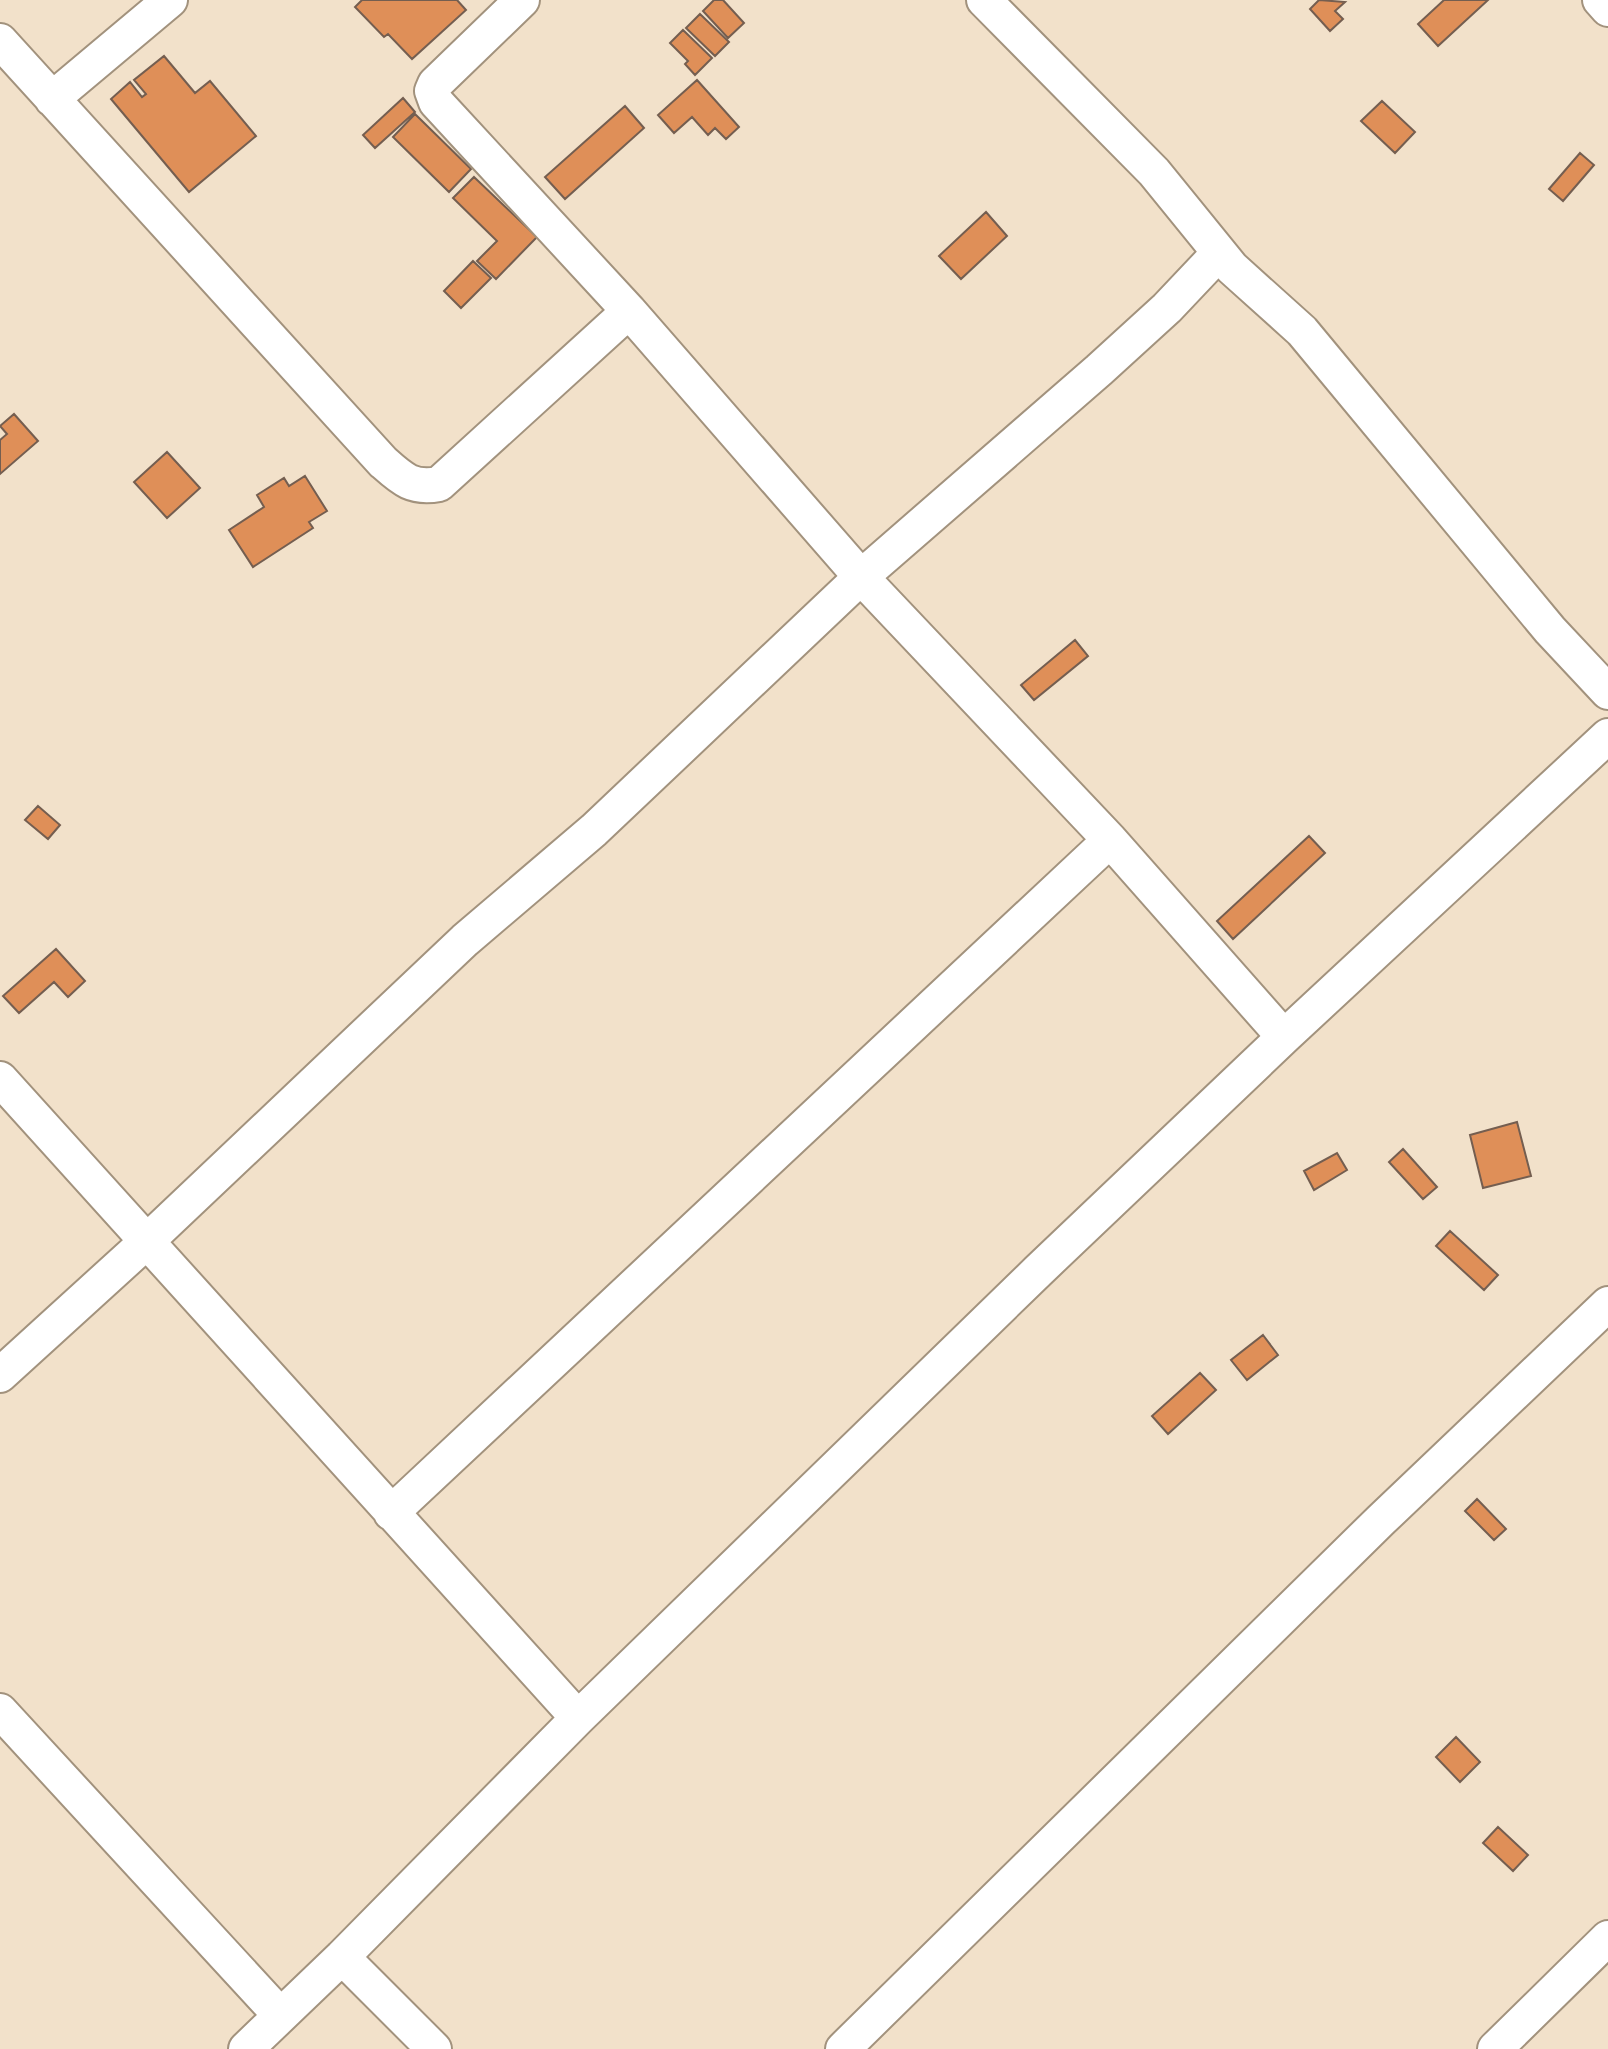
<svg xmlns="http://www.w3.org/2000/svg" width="1608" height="2049" font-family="Cabin,sans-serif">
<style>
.building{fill:#df8f58;stroke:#745e50;stroke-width:2}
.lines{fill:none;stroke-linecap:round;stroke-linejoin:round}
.street-casing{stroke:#a2927d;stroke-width:38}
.street{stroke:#fff;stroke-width:34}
</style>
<rect width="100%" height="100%" fill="#f2e1ca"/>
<!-- building -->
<path class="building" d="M362,0H457L466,10L412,59L388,34L384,37L355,7Z
M714,0H723L744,23L728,38L703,11Z
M1319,0L1345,2L1335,11L1343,19L1330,31L1310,9Z
M1444,0H1488L1438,46L1418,24Z
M700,14L729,42L715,56L686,28Z
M683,30L712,58L695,75L685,64L688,61L670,43Z
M164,56L195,93L210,81L256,136L189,192L111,99L130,82L142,97L146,94L134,80Z
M697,80L739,127L726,139L715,128L708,135L692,117L674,133L658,115Z
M403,98L415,112L375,148L363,135Z
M1382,101L1415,132L1395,153L1361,121Z
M625,106L644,128L565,199L545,177Z
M415,114L471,169L449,192L393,137Z
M1580,153L1594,165L1563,201L1549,189Z
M474,177L537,237L496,279L477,261L497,241L453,198Z
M986,212L1007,236L961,279L939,256Z
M473,261L491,278L461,308L444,291Z
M14,414L38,441L0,474V440L7,434L0,426Z
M167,452L200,488L167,518L134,482Z
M305,476L327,511L309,522L313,528L253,567L229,530L264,507L257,495L284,478L289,486Z
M1075,640L1088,656L1034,700L1021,685Z
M38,806L60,825L48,839L25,820Z
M1309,836L1325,853L1233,939L1217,921Z
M56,949L85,981L68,997L54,982L19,1013L3,996Z
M1517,1122L1531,1176L1483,1188L1470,1135Z
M1403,1149L1437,1187L1423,1199L1389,1162Z
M1337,1153L1347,1170L1314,1190L1304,1171Z
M1450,1231L1498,1275L1484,1290L1436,1246Z
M1263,1335L1278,1355L1247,1380L1231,1360Z
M1200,1373L1216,1390L1168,1434L1152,1416Z
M1477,1499L1506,1529L1494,1540L1465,1511Z
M1456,1737L1480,1762L1460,1782L1436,1757Z
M1498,1827L1528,1855L1513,1871L1483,1843Z"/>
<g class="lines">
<defs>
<path id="street" d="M522,0L435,84L432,91L436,102L629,311L861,577L1110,840L1284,1037
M984,0L1154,172L1232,268L1302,331L1550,630L1608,692
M1600,0L1608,9
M0,41L383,462C402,479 412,489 439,484L629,311
M52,99L170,0
M0,1079L578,1718
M0,1375L145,1243L465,940L594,830L861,577L1099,370L1167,308L1219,253
M391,1513L1110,840
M0,1711L280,2015
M342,1957L434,2049
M246,2049L342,1957L578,1718L1038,1271L1284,1037L1608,736
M843,2049L1381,1520L1608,1304
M1495,2049L1608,1938"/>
</defs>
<!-- street casing -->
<use href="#street" class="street-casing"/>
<!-- street -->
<use href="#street" class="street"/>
</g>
</svg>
